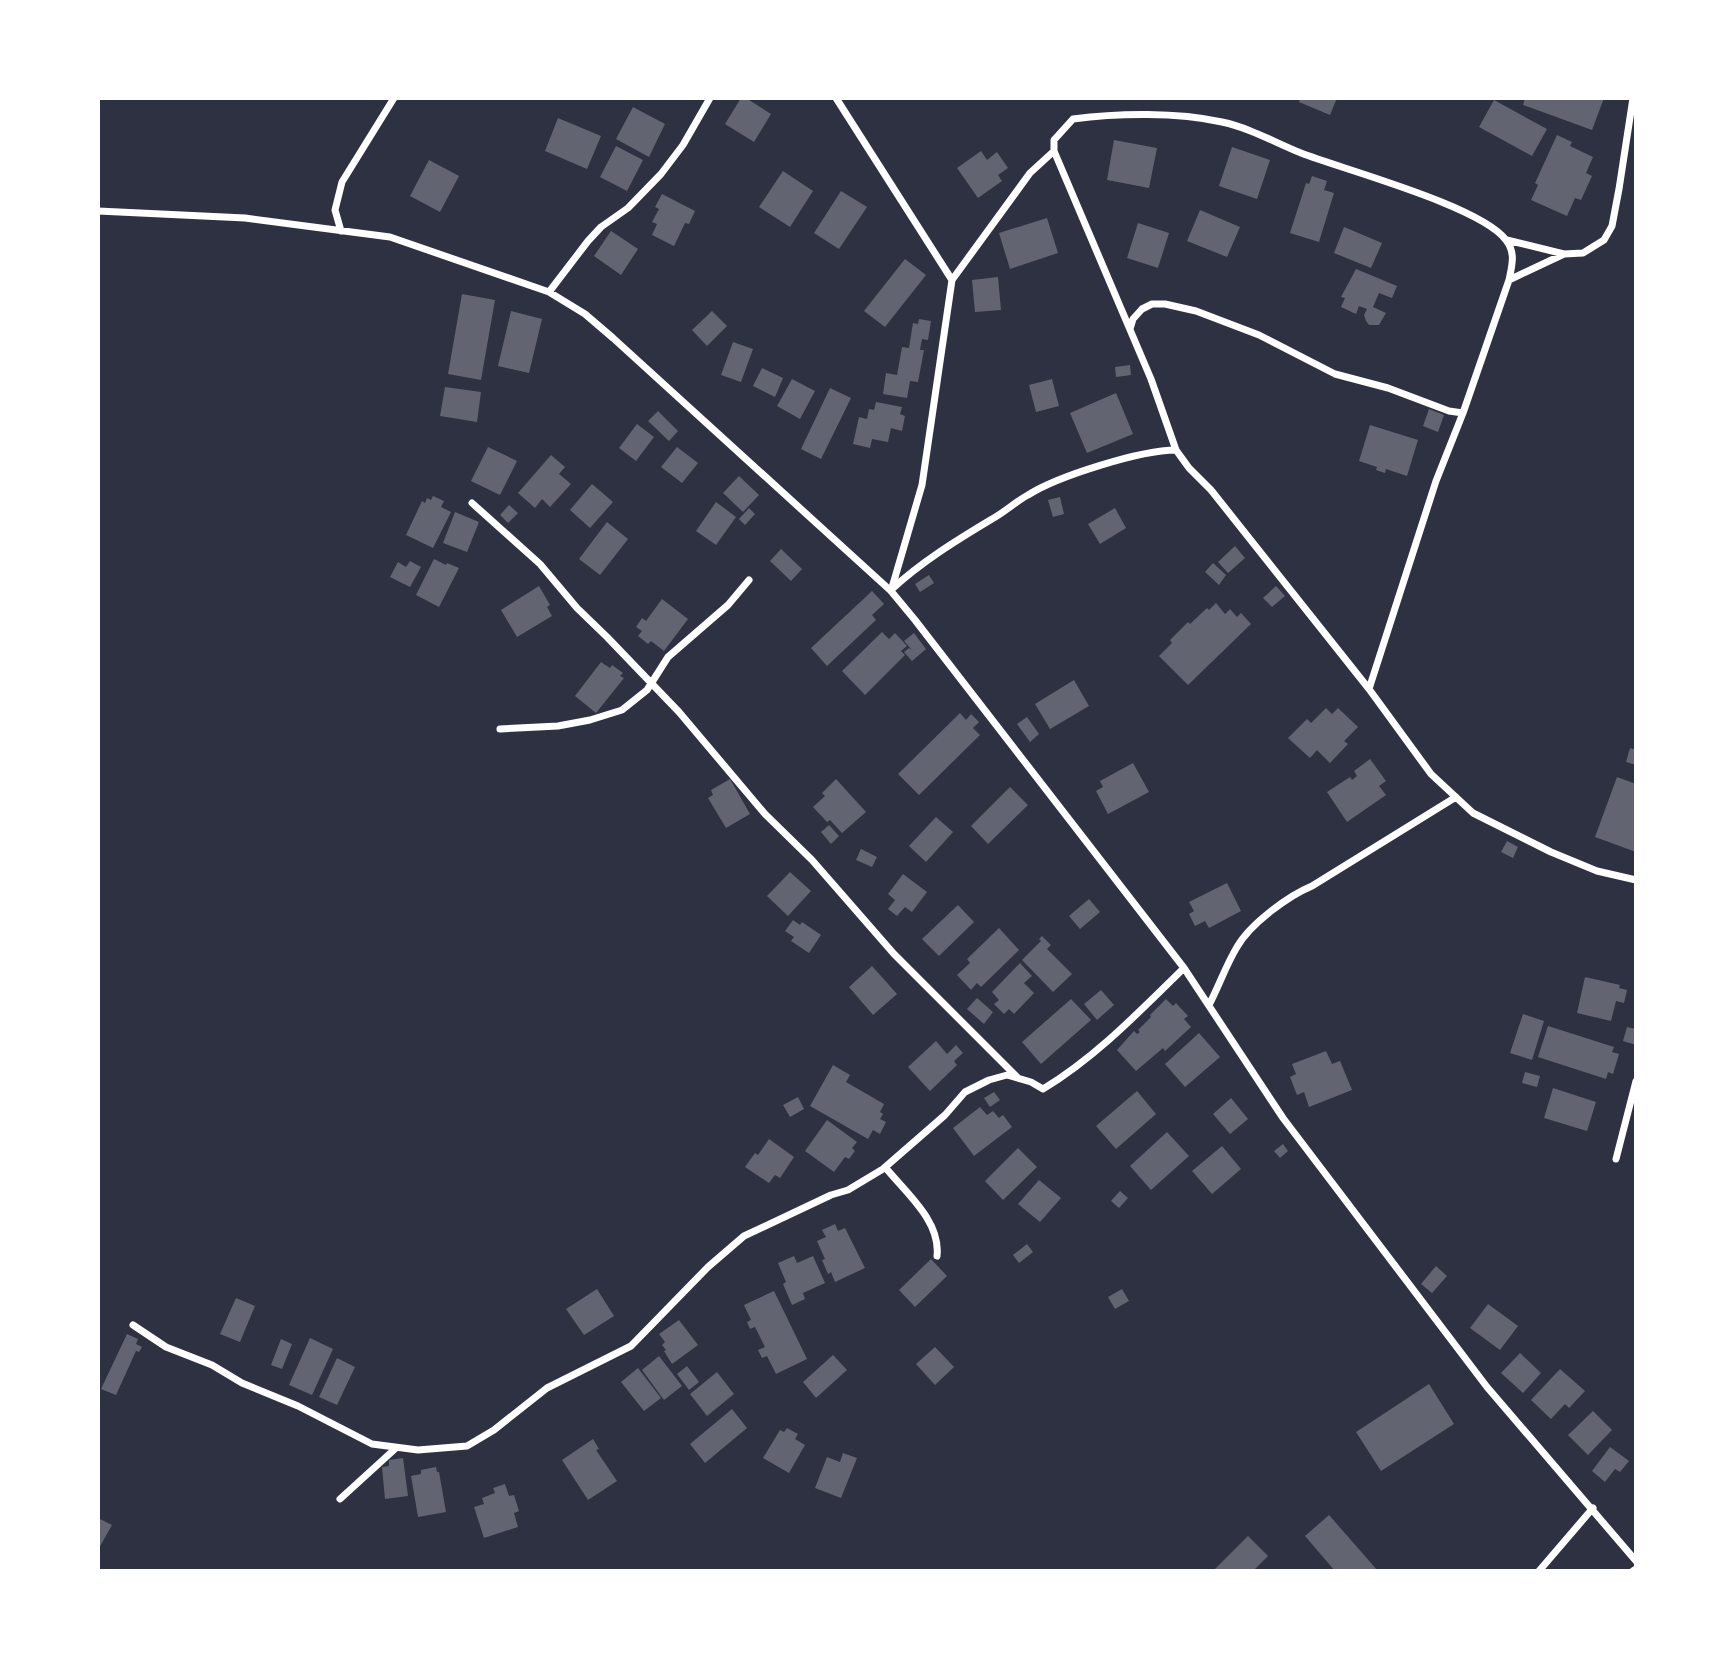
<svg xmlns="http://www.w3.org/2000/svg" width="1734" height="1669" font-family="Inter,sans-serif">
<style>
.building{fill:#626471}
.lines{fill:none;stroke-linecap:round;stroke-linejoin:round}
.minor{stroke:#fff;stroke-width:7}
</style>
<rect width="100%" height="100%" fill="#2d3142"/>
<!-- building -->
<path class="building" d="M741,98H746L771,114L754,142L725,124Z
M1300,98H1337L1330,115L1299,102Z
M1525,98H1604L1592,130L1523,105Z
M1494,100L1547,129L1532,156L1479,127Z
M633,107L665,124L649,157L616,139Z
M558,118L601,136L587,169L545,151Z
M1557,135L1572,142L1570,146L1593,157L1586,173L1592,176L1581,200L1575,198L1567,216L1531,200L1538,185L1535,183Z
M1114,140L1157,148L1149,188L1107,180Z
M616,146L643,160L627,191L600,177Z
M1232,147L1270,160L1257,199L1219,186Z
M981,151L987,160L997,152L1008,168L998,175L1002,181L978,198L957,168Z
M429,160L459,176L440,212L410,196Z
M783,171L813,191L790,227L759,207Z
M1312,176L1327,181L1324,190L1334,193L1319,242L1290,233L1306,183L1309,184Z
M841,191L867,207L839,249L814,233Z
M662,194L695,211L689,224L685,223L674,246L652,235L657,224L652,222L659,209L655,207Z
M1200,210L1240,227L1227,257L1187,241Z
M1047,218L1058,253L1010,269L999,233Z
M1138,223L1169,233L1158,268L1127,258Z
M1344,227L1382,243L1371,268L1334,253Z
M611,231L638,249L621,275L594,256Z
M905,259L926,275L885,327L864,311Z
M1356,269L1397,286L1392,298L1379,293L1373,307L1386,313L1379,325H1369L1366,321L1364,315L1367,309L1359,306L1356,314L1341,307L1345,298L1341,297Z
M998,277L1001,310L975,312L972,280Z
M462,294L495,300L481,380L448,374Z
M511,311L542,319L529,373L498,366Z
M712,311L727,326L707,346L692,330Z
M919,319L931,321L928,340L922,339L920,350H924L918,382L910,381L907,398L883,394L886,373L897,375L902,347L909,348L913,323L918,324Z
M733,342L753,349L741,382L721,375Z
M1130,365L1131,375L1116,377L1115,367Z
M762,368L783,378L775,397L753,386Z
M792,379L815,391L800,419L777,406Z
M1052,379L1059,406L1036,412L1029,385Z
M445,387L481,392L477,422L440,416Z
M830,388L851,398L821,459L801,449Z
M1116,393L1133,434L1087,453L1070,413Z
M876,402L902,407L900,414L905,416L902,431L891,428L888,442L872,439L870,448L853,444L859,417L867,419L869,409L874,410Z
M1429,409L1444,415L1438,432L1423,426Z
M658,411L678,431L669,441L648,421Z
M637,424L654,437L636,461L619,448Z
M1370,425L1418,440L1407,476L1386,469L1385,473L1376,470L1377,467L1359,461Z
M488,447L517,461L500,495L471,481Z
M677,447L698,463L682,483L661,467Z
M551,455L565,467L559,474L571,484L550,507L542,499L535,508L518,493Z
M739,476L759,495L743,512L723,493Z
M592,484L613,502L590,528L570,510Z
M433,496L444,501L441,507L451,512L433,548L406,535L422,501L425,503L427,498L431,500Z
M1060,497L1064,514L1053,517L1048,500Z
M716,502L736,517L716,545L696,531Z
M509,505L518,513L508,523L500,515Z
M749,508L755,514L745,525L739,519Z
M1115,508L1126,528L1100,544L1088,524Z
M455,512L479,522L467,552L443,543Z
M607,522L628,539L600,575L579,559Z
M1235,546L1245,558L1228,573L1218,562Z
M781,549L802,569L791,581L770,561Z
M434,559L446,565L447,563L459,568L439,607L416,595Z
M410,561L421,567L410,587L390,577L398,562L406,567Z
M1213,563L1226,575L1219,585L1205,572Z
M929,575L934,583L920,592L915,584Z
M539,586L550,605L547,607L552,616L517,637L501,610Z
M1276,586L1285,596L1272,607L1263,598Z
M872,591L884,604L872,615L876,620L827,666L811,648Z
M662,599L688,619L664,651L651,641L648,644L638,636L642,631L636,627L642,618L646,621Z
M1216,603L1225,614L1230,609L1237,617L1241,613L1251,624L1188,685L1159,656L1172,643L1170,640L1188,622L1190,624L1207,608L1209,610Z
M882,632L889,639L895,633L907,646L901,651L905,655L865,695L842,671Z
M914,633L926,649L912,661L904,652L909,648L912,650L904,641Z
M601,662L610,668L612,665L623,673L620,676L624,678L596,713L575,696Z
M1074,680L1089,706L1050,729L1035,704Z
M1326,708L1332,714L1338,708L1358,727L1344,741L1348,744L1330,763L1317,750L1310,758L1288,738L1307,719L1311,723Z
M960,713L966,720L971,714L979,722L973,728L980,735L919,795L898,774Z
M1027,717L1039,734L1030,742L1017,724Z
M1630,748L1636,750V765L1626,762Z
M1370,759L1386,781L1379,786L1386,795L1347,822L1327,792L1350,777L1352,780L1357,776L1354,771Z
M1133,763L1149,792L1108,814L1096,791L1103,787L1100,781Z
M1617,777L1636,784V852L1595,837Z
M730,779L750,814L726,828L708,798L713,795L711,790Z
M836,779L866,812L842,833L830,820L827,822L813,807L825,796L822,793Z
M1010,787L1028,805L988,844L971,826Z
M936,817L953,832L926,862L909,846Z
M829,825L839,836L831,844L821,832Z
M1507,841L1518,847L1513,858L1501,852Z
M861,849L877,857L872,867L856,860Z
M790,872L811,891L788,916L767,896Z
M903,874L927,892L912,912L905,907L897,916L888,909L895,900L888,894Z
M1227,883L1241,911L1209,928L1205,921L1195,926L1189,914L1194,911L1189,902Z
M1089,899L1100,912L1080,929L1069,916Z
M958,905L974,922L939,956L922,939Z
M793,920L800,925L802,922L821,935L809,953L791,941L794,937L785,931Z
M999,928L1019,950L981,987L977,983L971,990L957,975L970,963L967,959Z
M1042,936L1051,945L1047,949L1072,974L1053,992L1022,960L1041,941L1039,939Z
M1020,963L1032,976L1024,983L1034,993L1014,1014L1009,1009L1004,1014L994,1004L999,1000L992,992Z
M872,966L897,994L873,1015L849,987Z
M1585,977L1620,985L1619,988L1627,990L1624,1003L1616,1001L1611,1021L1577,1013Z
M1101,990L1114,1005L1097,1020L1084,1004Z
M977,998L993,1012L984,1024L967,1009Z
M1071,999L1091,1020L1041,1064L1022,1042Z
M1166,999L1173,1006L1176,1003L1188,1016L1184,1019L1191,1027L1165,1051L1163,1048L1136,1071L1117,1050L1134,1031L1137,1034L1140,1032L1138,1030L1151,1017L1150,1015Z
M1523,1014L1544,1021L1532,1060L1510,1053Z
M1548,1026L1614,1047L1612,1052L1619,1054L1613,1074L1608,1072L1606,1079L1538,1057Z
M1627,1027L1636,1029V1045L1623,1041Z
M1199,1033L1220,1057L1185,1087L1165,1064Z
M936,1041L947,1054L956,1045L963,1053L954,1061L957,1065L930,1091L908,1067Z
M1326,1051L1332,1064L1340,1061L1352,1090L1309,1107L1304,1092L1297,1095L1290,1077L1296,1074L1292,1064Z
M833,1065L850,1075L846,1082L884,1104L880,1112L883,1114L880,1119L886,1122L880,1134L873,1130L868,1139L810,1106Z
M1525,1072L1540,1076L1537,1087L1522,1083Z
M1553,1088L1596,1102L1587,1131L1544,1118Z
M1137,1091L1156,1114L1116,1149L1096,1126Z
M994,1092L1000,1100L990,1107L984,1098Z
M798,1097L804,1109L790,1117L783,1105Z
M1231,1098L1248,1119L1230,1134L1213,1114Z
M980,1107L987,1115L993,1111L999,1118L1003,1115L1012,1127L974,1156L953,1128Z
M827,1120L857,1142L852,1148L855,1151L849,1159L845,1157L834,1172L805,1151Z
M1167,1132L1189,1156L1151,1190L1130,1166Z
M769,1139L794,1157L780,1178L775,1175L769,1183L745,1167L755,1153L758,1155Z
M1283,1144L1288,1151L1280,1158L1274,1151Z
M1222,1146L1241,1169L1212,1194L1192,1171Z
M1018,1148L1037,1167L1003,1200L985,1181Z
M1039,1180L1061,1198L1040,1222L1018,1204Z
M1120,1191L1128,1198L1119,1208L1111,1201Z
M835,1224L838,1231L845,1228L865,1268L835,1282L831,1272L828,1274L822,1260L825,1259L817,1241L826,1237L822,1230Z
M1027,1244L1033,1252L1019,1263L1013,1255Z
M794,1256L797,1263L813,1256L825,1283L803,1293L805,1299L792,1305L783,1284L786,1282L778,1263Z
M931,1259L947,1276L915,1307L899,1290Z
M1436,1266L1447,1276L1432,1293L1421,1284Z
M597,1289L614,1316L584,1335L566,1309Z
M1122,1289L1129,1301L1115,1309L1108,1297Z
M774,1291L807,1359L776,1374L767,1356L762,1358L758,1350L765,1347L755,1327L750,1329L747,1322L751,1320L744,1305Z
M236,1298L255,1306L240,1342L220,1334Z
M1488,1304L1518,1326L1500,1350L1470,1328Z
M679,1320L698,1345L672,1364L664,1351L666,1350L662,1345L665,1342L659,1334Z
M127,1334L138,1339L136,1344L142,1347L139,1352L136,1351L116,1395L101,1389Z
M310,1338L333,1349L312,1395L289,1385Z
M281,1339L292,1344L282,1369L271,1365Z
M935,1347L954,1367L935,1385L916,1364Z
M1520,1353L1541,1373L1523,1393L1501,1373Z
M833,1355L847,1370L816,1398L803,1382Z
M659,1356L682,1386L664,1400L642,1370Z
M337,1358L355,1367L337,1405L319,1397Z
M687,1366L699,1382L689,1390L677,1374Z
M638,1368L661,1398L644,1411L621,1382Z
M1560,1369L1585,1391L1569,1408L1565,1404L1551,1419L1531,1400Z
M717,1372L734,1394L707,1416L690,1394Z
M1429,1384L1454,1424L1381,1471L1356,1432Z
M732,1409L747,1428L705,1463L690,1444Z
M1593,1411L1612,1430L1588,1455L1568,1435Z
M787,1428L798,1434L795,1439L805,1445L789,1473L763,1458L780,1430L784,1432Z
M593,1439L599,1449L596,1450L617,1481L588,1500L562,1460Z
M1610,1447L1629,1461L1620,1472L1615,1469L1605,1482L1592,1471Z
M843,1453L857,1458L841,1498L815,1488L827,1457L840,1462Z
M403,1458L408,1496L385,1499L382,1467L389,1466V1460Z
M436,1467L437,1472H439L446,1512L418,1517L411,1476L421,1474V1470Z
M505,1484L509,1496L514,1495L519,1511L514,1513L518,1527L484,1538L474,1507L484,1504L482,1498L495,1493L493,1488Z
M1329,1515L1378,1571H1335L1305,1536Z
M98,1518L112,1525L98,1550Z
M1248,1536L1268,1556L1253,1571H1213Z"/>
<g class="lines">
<!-- minor -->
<path class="minor" d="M836,98L952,280L922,485L891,591
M98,211L245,218L390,237L549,292L585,314L613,338L891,591L915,620L1184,968L1283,1118L1487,1387L1636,1561
M341,231L335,210L342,182L394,98
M1507,240L1564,254
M952,280L1030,173L1054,151
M1509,280L1564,254L1583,253L1604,240L1612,226L1619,189L1633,98
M549,292L588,241L601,227L628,208L661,174L683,145L710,98
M1130,329L1133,319L1142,309L1152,304H1165L1196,311L1259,335L1335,374L1388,388L1449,411L1463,413
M472,503L540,564L577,608L607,637L679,712L765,814L812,860L894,954L1018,1078
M891,590C921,562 957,540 992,519C1005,512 1015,502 1028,495C1058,476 1141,450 1176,450
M1369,689L1436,481L1463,413L1509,280C1512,265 1516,253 1506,240C1481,206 1345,170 1301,153C1274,142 1250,128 1222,122C1177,112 1118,113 1073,119L1054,140V151L1151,379L1176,450L1189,468L1211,490L1369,689L1431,774L1473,813L1551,852L1597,871L1636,880
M500,729L558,726L590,720L622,710L647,690L668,657L728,605L749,580
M1209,1005C1219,986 1226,965 1237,947C1250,924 1288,896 1312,886L1456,797
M1616,1159L1636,1081
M885,1167C906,1193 941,1221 937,1256
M133,1325L166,1347L212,1365L242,1383L298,1406L372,1444L418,1450L467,1446L494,1430L547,1388L631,1346L708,1267L744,1236L831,1195L848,1190L883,1169L945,1115L965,1092L989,1080L1007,1075L1031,1082L1043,1089C1096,1057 1140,1011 1184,968
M340,1499L396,1448
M1539,1571L1593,1508
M1633,1571L1636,1569"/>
</g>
<!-- border -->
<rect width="1734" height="1669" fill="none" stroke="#ffffff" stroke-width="200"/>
</svg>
